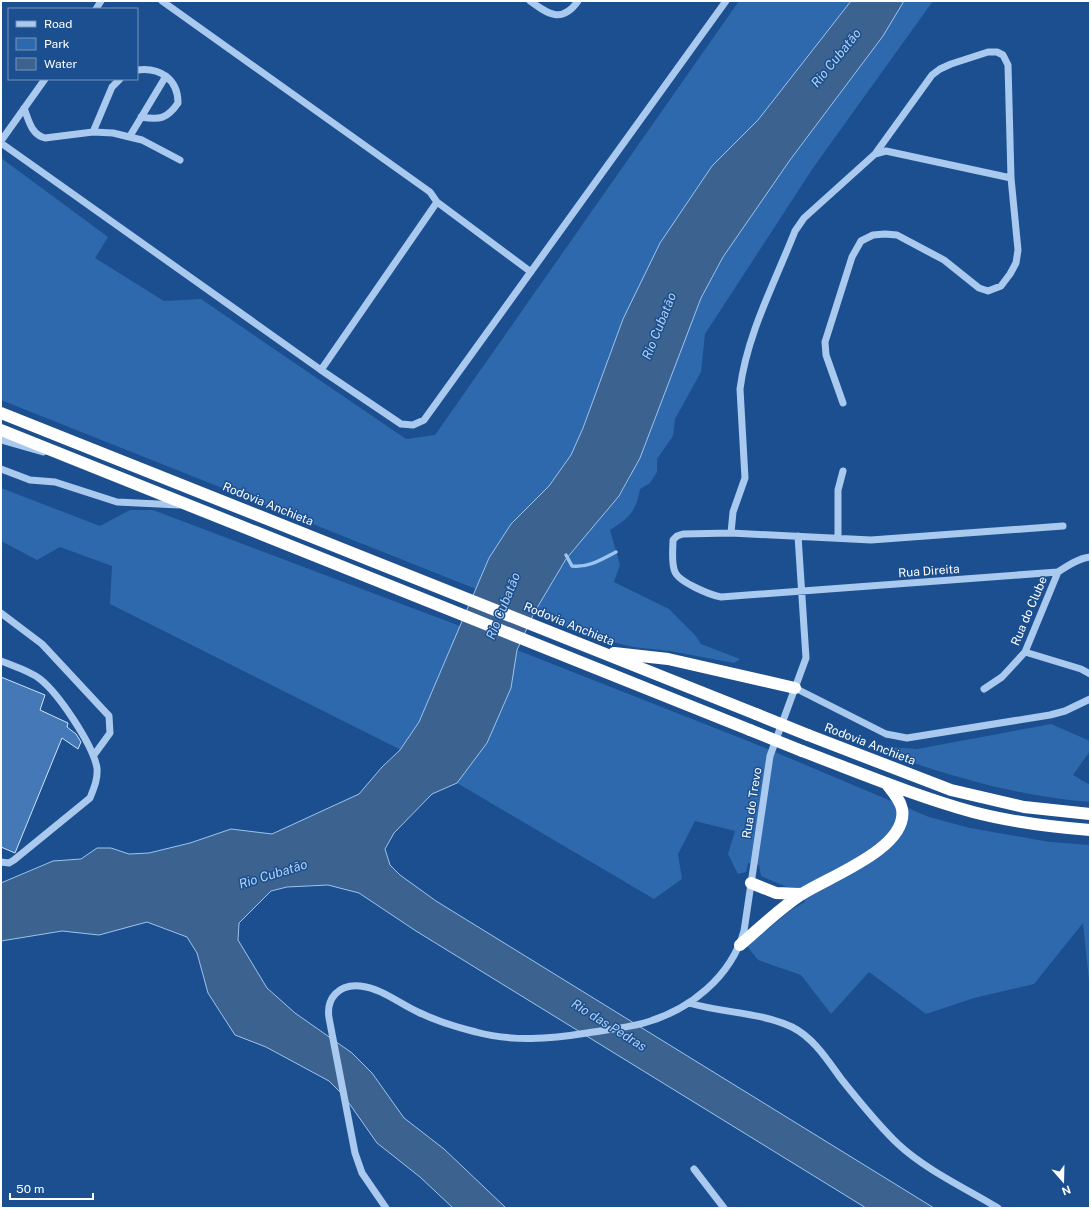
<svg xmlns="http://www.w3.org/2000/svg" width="1091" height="1209" font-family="'Public Sans',sans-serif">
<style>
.green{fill:#2e69ad}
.water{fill:#3c6290;stroke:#9cc4f0}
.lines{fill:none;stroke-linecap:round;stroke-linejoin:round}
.stream{stroke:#9cc4f0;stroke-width:3.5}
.building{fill:#4478b7;stroke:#cfe3fa}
.minor{stroke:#a9c9ee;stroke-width:7}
.highway{stroke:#fff;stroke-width:12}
.highway-bridge{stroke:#fff;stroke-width:12}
.labels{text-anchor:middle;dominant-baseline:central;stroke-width:3;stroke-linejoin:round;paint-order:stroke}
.street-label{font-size:12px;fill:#fff;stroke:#1b4f8f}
.water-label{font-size:13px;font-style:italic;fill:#b5d3f5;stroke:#1b4f8f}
</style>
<rect width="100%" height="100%" fill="#1b4f8f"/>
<!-- green -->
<path class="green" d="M739,1H851L758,120L712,166L571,455L549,486L511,524L489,558L476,589L1,400V158L108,237L95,258L164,301L201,299L406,439L435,435Z
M904,1H933L813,168L705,334L701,372L675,419L673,436L657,459V472L650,483L640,489C636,512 629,518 610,530L620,565L614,582L669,609L695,635L701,644L740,659L734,663L670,651L633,647L583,635L534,613L566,559L619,496L629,480L701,298L723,257L790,160L882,36Z
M1,488L100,526L130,510H153L460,626L419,722L401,750L110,604L112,566L60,547L37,560L1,541Z
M517,650L763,747L929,817L970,828L1050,842L1090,845V990L1083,923L1034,984L974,998L926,1014L869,972L831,1014L801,975L758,960L747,946L791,910L805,902L798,887H787L761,876L759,865L748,863L746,872L738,874L728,854L735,831L695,821L678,854L682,879L654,899L457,783L487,743L511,688Z
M1051,724L1090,741V751L1073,775L1090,785V802C1013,796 943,774 871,748L872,746L917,749Z"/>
<!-- water -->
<path class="water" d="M851,1H904L883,36L790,160L723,257L701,298L640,458L619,496L566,559L534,613L517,650L511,688L487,743L457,783L432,794L394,833L385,849L390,865L400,875L436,901L934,1208H866L416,931L359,893L328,885L287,887L271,891L239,923L238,940L267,988L295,1013L352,1053L372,1073L404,1118L444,1149L506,1208H453L420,1177L377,1143L344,1096L329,1081L266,1047L235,1035L208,993L197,953L187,937L147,922L99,935L62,931L1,941V883L53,861L81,859L97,848H111L129,854L149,853L190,843L231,829L272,834L359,794L382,767L400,750L419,722L489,558L511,524L549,486L571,455L583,428L623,319L660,243L712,166L758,120Z"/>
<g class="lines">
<!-- stream -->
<path class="stream" d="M566,555L572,566C589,568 602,559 616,552"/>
</g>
<!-- building -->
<path class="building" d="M1,677L45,695L40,710L68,723L67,727L76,734L81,742L78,749L62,738L15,853L1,847Z"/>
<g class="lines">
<!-- minor -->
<path class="minor" d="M162,1L430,192L437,202L531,272
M530,1C548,14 562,24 578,1
M96,9L101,1
M137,70C160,67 178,79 178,103C167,119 160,120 141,117
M24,108C29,121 31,134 45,138L93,132L113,133L142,140L180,160
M93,132L112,87L120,79
M130,136L166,76
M1,141L45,79
M1,143L321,370L401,424L413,425L424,420L726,1
M321,370L437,202
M843,403L826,355L825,342L852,257L861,241L873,235L885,234L897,235L944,260L979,288L988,291L1001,286L1010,274L1016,263L1018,250L1011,178L1008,65L1003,55L997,52H988L951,64L940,69L932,75L875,154
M1,440L43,452
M1,469L30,480L55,482L117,502L179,505
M731,533L733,512L745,478L740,389C747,334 775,282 795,231L804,218L875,154L886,151L1011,178
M838,537V490L843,471
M1058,572L721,597C710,595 679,582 675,572C671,563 673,549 673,540L677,536L683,534L731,533L871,540L1063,526
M1058,572C1067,566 1079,558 1090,557
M1,613L42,644L109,716L110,733L94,755
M1025,652L1081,669L1090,674
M1,661C13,666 30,671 40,679C59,694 93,745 97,768C98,779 94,788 90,798L14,860L9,863L1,862
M795,688L886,734L907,738L1050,715L1065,711L1090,699
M984,689L1002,677L1025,652L1058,572
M689,1003C722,1013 760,1012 792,1027C814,1038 828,1061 842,1080C860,1102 877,1124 898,1144C926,1170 965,1188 998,1208
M694,1169L724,1208
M386,1208L362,1173L355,1153L329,1018C326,998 339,984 360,986C381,988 400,1004 418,1012C436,1021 456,1027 476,1032C512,1042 550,1039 587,1033C606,1030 626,1028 644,1023C690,1010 731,977 744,931L770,756L806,658L798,536"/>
<!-- highway -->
<path class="highway" d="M1,413L756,714
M1,430L750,730
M614,653L668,659L795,688
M808,735L951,790L1024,807L1090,814
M802,751C858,772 915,796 973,812C1011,822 1051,827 1090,830
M751,883L776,893L802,894
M740,945C760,928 780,908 802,894C828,877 909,848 902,809C900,799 892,791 886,783"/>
<!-- highway-bridge -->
<path class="highway-bridge" d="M756,714L808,735
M750,730L802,751"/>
</g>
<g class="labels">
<!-- street labels -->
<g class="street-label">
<text transform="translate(268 504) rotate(22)">Rodovia Anchieta</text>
<text transform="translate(929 571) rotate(-4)">Rua Direita</text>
<text transform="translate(1029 611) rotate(-67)">Rua do Clube</text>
<text transform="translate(569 624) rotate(22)">Rodovia Anchieta</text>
<text transform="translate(870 744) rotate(21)">Rodovia Anchieta</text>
<text transform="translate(752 803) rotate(-81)">Rua do Trevo</text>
</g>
<!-- water labels -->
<g class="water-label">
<text transform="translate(836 58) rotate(-51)">Rio Cubatão</text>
<text transform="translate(659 326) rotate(-68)">Rio Cubatão</text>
<text transform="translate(503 606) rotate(-68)">Rio Cubatão</text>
<text transform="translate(273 874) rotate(-17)">Rio Cubatão</text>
<text transform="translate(609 1025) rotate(32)">Rio das Pedras</text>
</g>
</g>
<!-- border -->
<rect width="1091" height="1209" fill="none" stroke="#ffffff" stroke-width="4"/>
<!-- legend -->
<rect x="8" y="8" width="130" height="72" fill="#1b4f8f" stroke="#7695bc"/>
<rect x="16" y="21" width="20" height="6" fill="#a9c9ee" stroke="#7695bc"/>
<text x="44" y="28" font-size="12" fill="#ffffff">Road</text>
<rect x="16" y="38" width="20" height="12" fill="#2e69ad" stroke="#7695bc"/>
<text x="44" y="48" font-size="12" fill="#ffffff">Park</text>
<rect x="16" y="58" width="20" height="12" fill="#3c6290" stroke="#7695bc"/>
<text x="44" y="68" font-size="12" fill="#ffffff">Water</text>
<!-- north arrow -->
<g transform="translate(1063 1181) rotate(160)" stroke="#1b4f8f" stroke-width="3" paint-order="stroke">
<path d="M0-3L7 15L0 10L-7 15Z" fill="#ffffff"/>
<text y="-6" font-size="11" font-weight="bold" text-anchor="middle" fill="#ffffff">N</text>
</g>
<!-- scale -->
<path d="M10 1193v6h83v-6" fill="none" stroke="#ffffff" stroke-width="2"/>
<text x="16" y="1193" font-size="12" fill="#ffffff" stroke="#1b4f8f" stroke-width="3" paint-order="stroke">50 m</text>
</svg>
